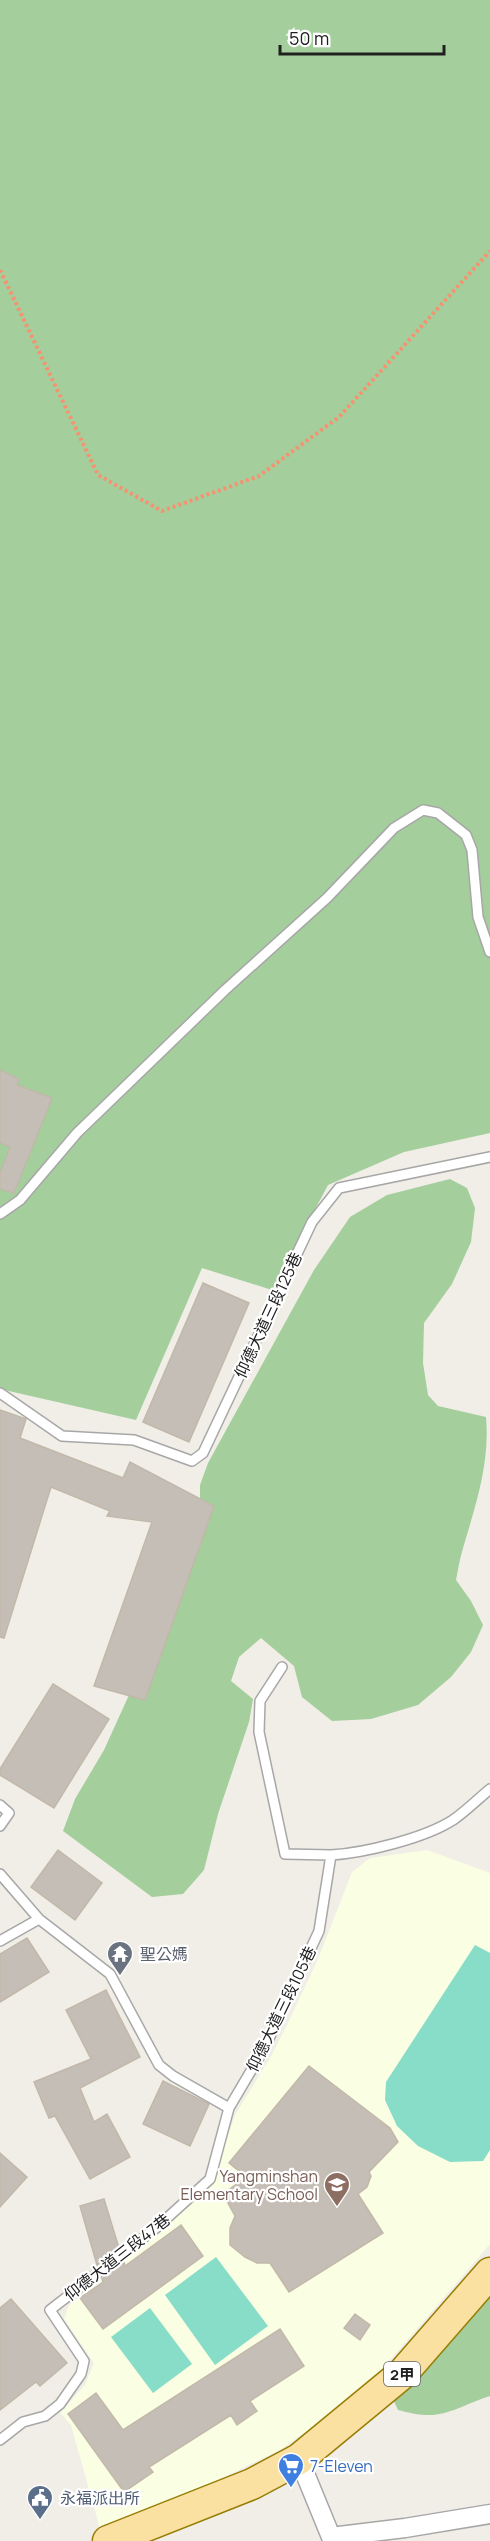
<svg xmlns="http://www.w3.org/2000/svg" width="490" height="2541" font-family="Manrope,'Noto Sans TC',sans-serif">
<style>
.education{fill:#fafee2}
.forest{fill:#a4ce9c}
.pitch{fill:#87ddc8}
.building{fill:#c5beb6;stroke:#c2b8a9;stroke-width:1.5}
.lines{fill:none;stroke-linecap:round;stroke-linejoin:round}
.service-casing{stroke:#a7a7a7;stroke-width:12}
.minor-casing{stroke:#a7a7a7;stroke-width:21}
.primary-casing{stroke:#987d04;stroke-width:33}
.path{stroke:#f79271;stroke-width:4;stroke-dasharray:3 3;stroke-linecap:butt}
.service{stroke:#fff;stroke-width:9}
.minor{stroke:#fff;stroke-width:18}
.primary{stroke:#fae1a2;stroke-width:30}
.labels{text-anchor:middle;dominant-baseline:central;stroke-width:4.5;stroke-linejoin:round;paint-order:stroke}
.shield{fill:#fff;stroke:#636363;stroke-width:1.5}
.shield-label{font-size:15px;font-weight:bold;fill:#202020}
.street-label{font-size:16px;fill:#202020;stroke:#fff}
.worship-label{font-size:16px;fill:#5b616d;stroke:#fff;text-anchor:start}
.education-label{font-size:16px;fill:#785e54;stroke:#fff;text-anchor:end}
.shop-label{font-size:16px;fill:#366cbe;stroke:#fff;text-anchor:start}
.service-label{font-size:16px;fill:#4e5e75;stroke:#fff;text-anchor:start}
</style>
<rect width="100%" height="100%" fill="#f0eee7"/>
<!-- education -->
<path class="education" d="M427,1850L490,1873V2244L391,2359L348,2402L280,2450L220,2479L100,2529L71,2425L60,2413L85,2385L94,2363L64,2319L69,2305L156,2233L212,2182L235,2115L270,2058L288,2023L318,1959L352,1872L370,1858Z"/>
<!-- forest -->
<path class="forest" d="M0,0H490V1133L404,1152L328,1185L272,1290L202,1268L136,1420L0,1389Z
M450,1179L467,1188L475,1208L471,1242L452,1284L424,1323L423,1363L428,1395L438,1406L486,1417C490,1463 476,1504 463,1548C460,1558 458,1569 456,1580L471,1601L483,1625L471,1652L451,1677L418,1705L371,1719L332,1721L302,1697L294,1666L261,1638L239,1657L231,1681L253,1699L249,1722L218,1814L204,1870L183,1894L152,1897L63,1831L75,1799L104,1750L129,1695L145,1699L214,1506L200,1499V1485L208,1463L314,1270L350,1217L387,1195Z
M490,2284V2396C469,2402 449,2416 426,2415C417,2415 407,2412 398,2410L392,2397Z"/>
<!-- pitch -->
<path class="pitch" d="M475,1945L490,1953V2150L483,2161L450,2162L418,2146L397,2126L385,2100L386,2082Z
M216,2257L268,2326L215,2365L165,2295Z
M150,2308L192,2364L153,2393L111,2337Z"/>
<!-- building -->
<path class="building" d="M0,1070L19,1079L17,1085L52,1098L14,1193L0,1189V1173L10,1147L0,1143Z
M203,1283L249,1303L189,1442L143,1422Z
M0,1410L26,1419L20,1438L123,1478L130,1462L214,1506L145,1700L94,1686L152,1522L107,1516L110,1511L51,1487L4,1638L0,1637Z
M53,1684L109,1719L54,1808L0,1775V1769Z
M58,1850L102,1883L75,1920L31,1887Z
M27,1938L49,1972L0,2002V1954Z
M106,1990L140,2057L80,2088L94,2122L107,2114L130,2157L90,2179L55,2116L49,2118L34,2082L91,2059L66,2010Z
M309,2066L390,2128L398,2142L369,2172L371,2176L367,2187L358,2194L383,2233L289,2292L270,2263H257L245,2257L230,2245V2228L235,2216L223,2194L246,2177L229,2163Z
M163,2081L209,2104L190,2146L143,2124Z
M0,2153L27,2177L0,2207Z
M104,2199L119,2248L97,2265L80,2206Z
M181,2225L203,2256L103,2329L80,2298L103,2282L102,2279L124,2262L125,2266Z
M11,2299L67,2363L40,2386L36,2382L0,2410V2308Z
M355,2314L370,2325L360,2340L344,2328Z
M280,2329L304,2366L250,2401L257,2411L237,2425L231,2415L149,2467L153,2472L124,2492L68,2414L96,2393L123,2430Z"/>
<g class="lines">
<defs>
<path id="service" d="M0,1214L20,1200L77,1133L225,990L327,898L394,828L423,810L438,813L466,835L472,850L478,917L490,952
M0,1393L62,1436L134,1440L192,1461L203,1453L312,1222L339,1188L490,1157
M282,1667L260,1701L259,1732L285,1854L331,1855
M0,1805L9,1813L0,1826
M0,1874L39,1919L110,1974L159,2065L173,2076L229,2108L265,2047L319,1931L331,1855C365,1853 425,1838 453,1820C466,1811 478,1799 490,1789
M0,1941L39,1919
M0,2440L23,2422L45,2416L60,2404L81,2374L84,2361L50,2310L156,2228L210,2179L229,2108"/>
<path id="minor" d="M299,2459L331,2537L405,2528L490,2514"/>
<path id="primary" d="M108,2541L252,2484L299,2459L402,2374L490,2273"/>
</defs>
<!-- service casing -->
<use href="#service" class="service-casing"/>
<!-- minor casing -->
<use href="#minor" class="minor-casing"/>
<!-- primary casing -->
<use href="#primary" class="primary-casing"/>
<!-- path -->
<path class="path" d="M0,270L98,475L162,511L259,476L339,417L490,251"/>
<!-- service -->
<use href="#service" class="service"/>
<!-- minor -->
<use href="#minor" class="minor"/>
<!-- primary -->
<use href="#primary" class="primary"/>
</g>
<!-- icons -->
<defs>
<symbol id="temple-pin" viewBox="-11 -11 22 30"><path d="M0 17L-7.5 6A9.5 9.5 0 1 1 7.5 6Z" fill="#6b7280" stroke="#fff"/><path d="M0-6L5-2H3V0L6.5 2.5H4V6H1.5V3h-3V6H-4V2.5H-6.5L-3 0V-2H-5Z" fill="#fff"/></symbol>
<symbol id="school-pin" viewBox="-11 -11 22 30"><path d="M0 17L-7.5 6A9.5 9.5 0 1 1 7.5 6Z" fill="#8d6e63" stroke="#fff"/><path d="M0-5L7-2L0 1L-7-2ZM-4 1L0 2.5L4 1V4Q0 6-4 4Z" fill="#fff"/></symbol>
<symbol id="supermarket-pin" viewBox="-11 -11 22 30"><path d="M0 17L-7.5 6A9.5 9.5 0 1 1 7.5 6Z" fill="#3f7fe0" stroke="#fff"/><path d="M-6-5.5h2.5l.6 2H6L4.5 2H-2.5L-4.4-4H-6ZM-1.5 3.2a1.3 1.3 0 1 0 .1 0ZM3 3.2a1.3 1.3 0 1 0 .1 0Z" fill="#fff"/></symbol>
<symbol id="civic-pin" viewBox="-11 -11 22 30"><path d="M0 17L-7.5 6A9.5 9.5 0 1 1 7.5 6Z" fill="#5c6f8a" stroke="#fff"/><path d="M-.6-6.5H3V-4.5H.6V-3L4-1V1h2V6H-6V1h2V-1L-.6-3ZM-1.2 2.5V6h2.4V2.5Z" fill="#fff"/></symbol>
</defs>
<g fill-rule="evenodd">
<use href="#temple-pin" x="105" y="1939" width="30" height="40"/>
<use href="#school-pin" x="322" y="2170" width="30" height="40"/>
<use href="#supermarket-pin" x="276" y="2451" width="30" height="40"/>
<use href="#civic-pin" x="25" y="2483" width="30" height="40"/>
</g>
<g class="labels">
<!-- shield labels -->
<rect class="shield" x="384" y="2362" width="36" height="24" rx="4.5"/>
<g class="shield-label">
<text x="402" y="2374">2甲</text>
</g>
<!-- street labels -->
<g class="street-label">
<text transform="translate(268 1315) rotate(-65)">仰德大道三段125巷</text>
<text transform="translate(281 2009) rotate(-64)">仰德大道三段105巷</text>
<text transform="translate(117 2257) rotate(-38)">仰德大道三段47巷</text>
</g>
<!-- worship labels -->
<g class="worship-label">
<text x="140" y="1954">聖公媽</text>
</g>
<!-- education labels -->
<g class="education-label">
<text x="318" y="2176">Yangminshan<tspan x="318" dy="18">Elementary School</tspan></text>
</g>
<!-- shop labels -->
<g class="shop-label">
<text x="310" y="2466">7-Eleven</text>
</g>
<!-- service labels -->
<g class="service-label">
<text x="60" y="2498">永福派出所</text>
</g>
</g>
<!-- scale -->
<path d="M280 45v9h164v-9" fill="none" stroke="#202020" stroke-width="3"/>
<text x="289" y="45" font-size="18" fill="#202020" stroke="#ffffff" stroke-width="4.5" paint-order="stroke">50 m</text>
</svg>
